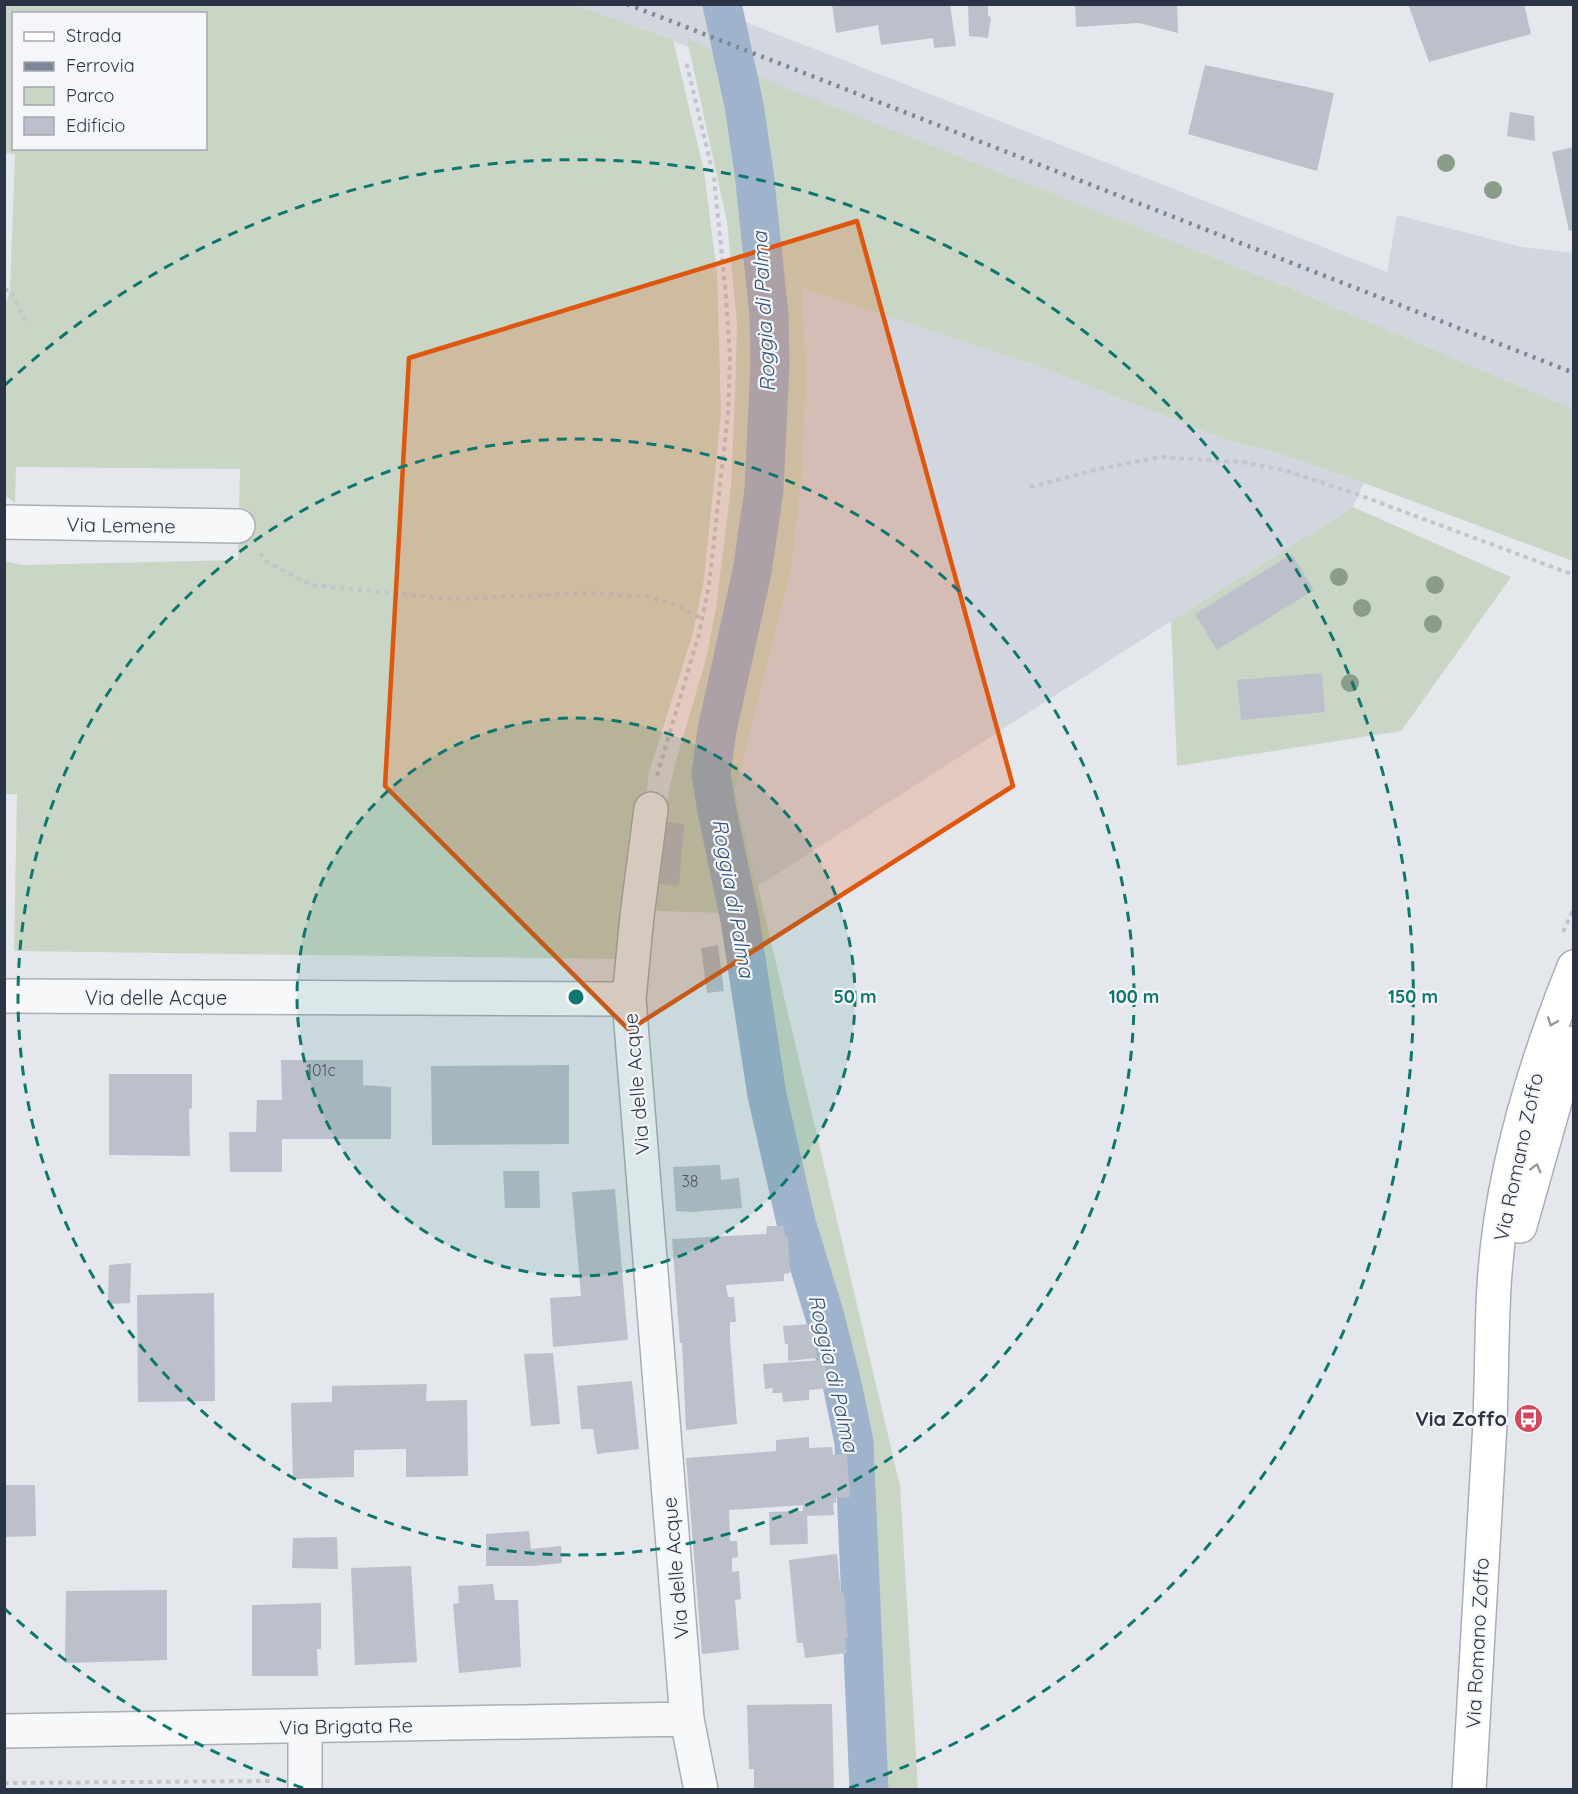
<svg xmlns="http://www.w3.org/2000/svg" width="1578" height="1794" font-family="Quicksand,sans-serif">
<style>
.built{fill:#d2d6de}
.green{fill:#c9d6c5;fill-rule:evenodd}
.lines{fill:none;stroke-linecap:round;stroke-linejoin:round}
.canal{stroke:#9fb4cc;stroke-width:39}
.building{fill:#bbc0ca}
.street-casing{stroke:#a9aeb7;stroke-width:36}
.secondary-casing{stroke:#a9aeb7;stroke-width:36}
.path{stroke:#c2c5cb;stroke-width:4;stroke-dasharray:4.5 4.5;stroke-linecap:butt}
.street{stroke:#f7f8fa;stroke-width:33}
.secondary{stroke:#fff;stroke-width:33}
.rail{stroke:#7d8696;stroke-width:4.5;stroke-dasharray:3 6;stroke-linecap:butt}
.tree{fill:#899d89}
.oneway{stroke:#959aa2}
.marked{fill:#df570f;fill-opacity:0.2;stroke:#df570f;stroke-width:4.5;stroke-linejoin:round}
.ring{fill:none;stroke:#0f766e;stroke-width:3;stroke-dasharray:10 8}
.labels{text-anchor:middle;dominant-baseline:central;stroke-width:4.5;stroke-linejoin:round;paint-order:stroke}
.number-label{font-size:16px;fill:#4f5766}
.street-label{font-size:20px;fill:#2b3445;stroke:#f4f6f9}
.poi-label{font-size:20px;font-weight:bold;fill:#2b3445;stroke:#f4f6f9;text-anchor:end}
.water-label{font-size:21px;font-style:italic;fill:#34527a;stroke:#f4f6f9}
.centre{fill:#0f766e;stroke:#f4f6f9;stroke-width:3}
.ring-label{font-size:18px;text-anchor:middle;font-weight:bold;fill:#0f766e;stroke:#f4f6f9;stroke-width:4.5;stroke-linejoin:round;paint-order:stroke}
</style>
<rect width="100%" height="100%" fill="#e4e7ec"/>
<!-- built -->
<path class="built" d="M575,5H705L707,13L748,30L745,22L1387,272L1397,215L1522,247L1573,253V409L1275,282L753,75L749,66L688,40L689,47Z
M802,288L1035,365L1229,441L1277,453L1364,483L1353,507L1171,621L758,886L735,790L792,566L803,459L806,369Z"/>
<!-- green -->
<path class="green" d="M4,5H575L673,40L704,171L717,273L721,413L704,579L693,633L649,772L625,959L14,951L17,794H5V561L22,565L238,560L240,469L16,467L15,502L5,496L4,310L10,290L15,154L5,153ZM14,14H206V148H14Z
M687,39L714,51L729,107L752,256L756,372L754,455L746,531L733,617L703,741L700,776L729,913L656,911L664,814L674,768L706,659L716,608L731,486L735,398L737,322L727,222Z
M741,62L749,66L754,75L1275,282L1573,409V561L1364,483L1277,453L1229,441L1035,365L802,288L806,369L803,459L792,566L735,790L900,1486L918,1789H880L865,1455L803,1211L719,781L776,491L778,308Z
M1353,507L1511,577L1401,731L1177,766L1171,621Z"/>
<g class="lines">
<!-- canal -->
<path class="canal" d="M722,4L744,105L754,172L769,315L770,364L764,490L752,572L717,730L711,774L717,811L740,920L767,1095L796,1222L825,1317L842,1384L854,1442L869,1790"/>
</g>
<!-- building -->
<path class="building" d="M832,4H950L956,46L934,48L933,38L881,45L878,25L836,33Z
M968,4H988V16L991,17L988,38L969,36Z
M1075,4H1177L1178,33L1139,23L1076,27Z
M1408,4H1524L1531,34L1429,62Z
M1205,65L1334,93L1317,171L1188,134Z
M1510,112L1534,116L1535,141L1507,136Z
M1574,147V230L1569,231L1552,152Z
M1292,554L1314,590L1217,650L1195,614Z
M1322,673L1325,712L1241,720L1237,680Z
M667,822L684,824L679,886L660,884Z
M718,945L724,991L707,993L701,948Z
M281,1060H363V1085L391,1087V1139H282V1172H230L229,1132H256L257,1100H282Z
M569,1065V1144L432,1145L431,1066Z
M109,1074H192V1108L189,1109L190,1156L109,1155Z
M720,1165L721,1180L739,1178L742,1208L691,1212L676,1211L673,1167Z
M503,1171H539L540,1208H505Z
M615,1189L628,1340L553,1347L550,1298L581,1296L572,1192Z
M767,1226H784L785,1237H788L790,1273L784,1274V1281L726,1285L728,1297H734L736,1322H730V1338L737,1424L686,1430L682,1343H680L672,1239L766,1234Z
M131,1263L130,1303L108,1304L109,1265Z
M214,1293L215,1401L138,1402L137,1295Z
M812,1324L817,1358L788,1361V1344H785L783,1326Z
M553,1353L560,1424L531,1426L524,1354Z
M824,1360L828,1388L809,1390V1400L783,1402L782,1393H772L773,1388L765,1389L763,1364Z
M632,1381L639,1449L597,1454L593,1429H581L577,1386Z
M427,1384L426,1401L467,1400L468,1476L406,1477V1449L354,1450V1477L293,1479L291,1403L332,1402V1386Z
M809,1437V1448L832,1447L833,1455L847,1454L850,1497L836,1498V1503H833L834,1515L807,1516L808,1544L770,1545L769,1512L803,1511V1505L729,1510L730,1541H737L738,1557L732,1558V1572L739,1571L741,1599L735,1600L739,1650L702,1654L686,1458L776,1451V1440Z
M4,1485H35L36,1536L4,1537Z
M529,1531L531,1549L561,1546L562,1563L532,1566H486V1534Z
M337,1537L338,1569L292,1568L293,1538Z
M837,1554L841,1593H844L848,1637L845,1638L847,1653L805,1658L803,1643H797L789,1560Z
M411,1566L417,1662L355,1665L351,1568Z
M493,1584L495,1600H518L521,1667L459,1673L453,1604L459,1603L458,1586Z
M167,1590V1660L65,1663L66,1591Z
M321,1603V1649H317L318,1676H252V1605Z
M832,1704L834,1790H754V1769H749L747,1705Z"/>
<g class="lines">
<defs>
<path id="street" d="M4,522L238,526
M4,996L629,999L687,1719L701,1790
M629,999L637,916L651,809
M305,1727V1790
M4,1731L687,1719"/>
<path id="secondary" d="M1520,1226L1556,1098L1574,1043
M1469,1790C1475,1673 1482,1557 1489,1441C1492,1390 1491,1338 1494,1287C1500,1178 1533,1068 1574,967"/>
</defs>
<!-- street casing -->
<use href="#street" class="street-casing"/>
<!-- secondary casing -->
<use href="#secondary" class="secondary-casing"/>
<!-- path -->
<path class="path" d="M4,290H10L26,322
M1030,487L1099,469L1160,457L1242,462L1287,471L1359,495L1574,575
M260,553L267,562L311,585L452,599L591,593L648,597L677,605L702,619
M657,776L699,634L709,585L728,414L730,357L726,296L714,178L686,61
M1563,932L1574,908
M4,1783L271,1781"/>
<!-- street -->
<use href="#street" class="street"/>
<!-- secondary -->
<use href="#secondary" class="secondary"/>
<!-- rail -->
<path class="rail" d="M627,4L1574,373"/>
</g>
<!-- trees -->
<g class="tree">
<circle cx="1446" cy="163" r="9"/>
<circle cx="1493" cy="190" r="9"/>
<circle cx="1339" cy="577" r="9"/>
<circle cx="1435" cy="585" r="9"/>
<circle cx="1362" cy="608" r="9"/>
<circle cx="1433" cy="624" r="9"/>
<circle cx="1350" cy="683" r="9"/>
</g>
<!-- one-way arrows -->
<defs><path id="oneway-chevron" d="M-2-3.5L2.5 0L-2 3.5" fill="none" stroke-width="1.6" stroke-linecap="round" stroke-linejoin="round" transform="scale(1.5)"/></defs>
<g class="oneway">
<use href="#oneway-chevron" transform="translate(1552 1022) rotate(111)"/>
<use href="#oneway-chevron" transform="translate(1536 1168) rotate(-75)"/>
</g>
<!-- marked area -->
<path class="marked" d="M857,221L1013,786L629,1030L385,786L409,358Z"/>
<!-- distance rings -->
<circle cx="576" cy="997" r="279" fill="#0f766e" fill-opacity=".12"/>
<g class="ring">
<circle cx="576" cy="997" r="279"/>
<circle cx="576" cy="997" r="558"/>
<path d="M303 1788A837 837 0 0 1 5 1609M5 385A837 837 0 1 1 849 1788"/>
</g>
<!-- icons -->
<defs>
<symbol id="bus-disc" viewBox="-11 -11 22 22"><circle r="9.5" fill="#d1495b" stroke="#f4f6f9"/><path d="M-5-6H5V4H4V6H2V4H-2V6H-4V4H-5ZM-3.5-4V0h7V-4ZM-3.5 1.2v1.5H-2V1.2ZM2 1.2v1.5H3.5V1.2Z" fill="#fff"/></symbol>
</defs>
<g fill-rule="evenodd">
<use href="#bus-disc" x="1512" y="1402" width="33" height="33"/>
</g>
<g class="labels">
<!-- number labels -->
<g class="number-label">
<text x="321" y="1070">101c</text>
<text x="690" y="1181">38</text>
</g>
<!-- street labels -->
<g class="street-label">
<text transform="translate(121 525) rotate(1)">Via Lemene</text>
<text x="156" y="997">Via delle Acque</text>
<text transform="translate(636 1084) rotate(-95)">Via delle Acque</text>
<text transform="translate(1518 1157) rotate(-78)">Via Romano Zoffo</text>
<text transform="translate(675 1568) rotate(-95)">Via delle Acque</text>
<text transform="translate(1477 1643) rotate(-87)">Via Romano Zoffo</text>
<text transform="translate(346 1726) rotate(-1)">Via Brigata Re</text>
</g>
<!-- poi labels -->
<g class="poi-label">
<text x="1507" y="1418">Via Zoffo</text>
</g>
<!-- water labels -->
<g class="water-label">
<text transform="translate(763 312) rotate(-93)">Roggia di Palma</text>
<text transform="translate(734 898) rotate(80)">Roggia di Palma</text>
<text transform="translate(834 1373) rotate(77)">Roggia di Palma</text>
</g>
</g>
<circle cx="576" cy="997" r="9" class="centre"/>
<g class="ring-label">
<text x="855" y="1003">50 m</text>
<text x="1134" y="1003">100 m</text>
<text x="1413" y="1003">150 m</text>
</g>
<!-- border -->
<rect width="1578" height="1794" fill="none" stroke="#2b3445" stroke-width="12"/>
<!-- legend -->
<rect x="12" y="12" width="195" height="138" fill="#f4f6f9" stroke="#a4a8b1" stroke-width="1.5"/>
<rect x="24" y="32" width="30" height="9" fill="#ffffff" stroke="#a4a8b1" stroke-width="1.5"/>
<text x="66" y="42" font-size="18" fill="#2b3445">Strada</text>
<rect x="24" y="62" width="30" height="9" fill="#7d8696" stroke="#a4a8b1" stroke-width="1.5"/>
<text x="66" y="72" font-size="18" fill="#2b3445">Ferrovia</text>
<rect x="24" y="87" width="30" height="18" fill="#c9d6c5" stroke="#a4a8b1" stroke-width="1.5"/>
<text x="66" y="102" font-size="18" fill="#2b3445">Parco</text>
<rect x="24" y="117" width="30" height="18" fill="#bbc0ca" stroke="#a4a8b1" stroke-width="1.5"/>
<text x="66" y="132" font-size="18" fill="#2b3445">Edificio</text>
</svg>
